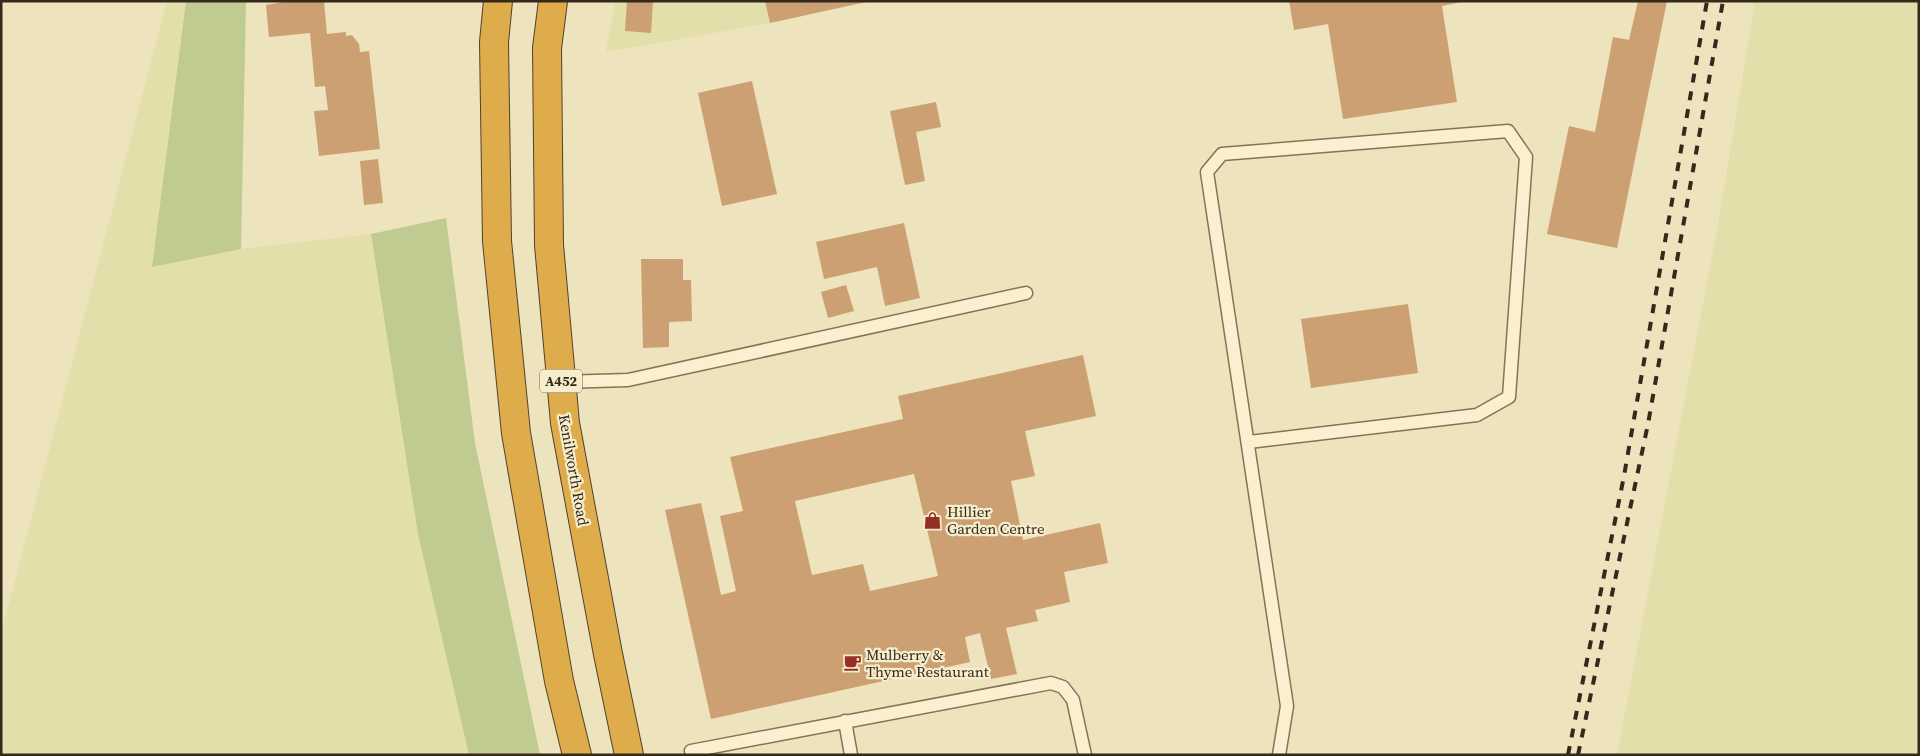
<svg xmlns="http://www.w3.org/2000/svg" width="1920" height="756" font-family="'Source Serif 4',serif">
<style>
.farmland{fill:#e3dfaa}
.green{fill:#bfcb91}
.building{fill:#cca072;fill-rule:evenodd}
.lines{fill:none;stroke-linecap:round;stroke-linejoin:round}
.lane-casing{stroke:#857356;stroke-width:15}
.highway-casing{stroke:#52412b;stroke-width:30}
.lane{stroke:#f9f0cf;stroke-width:12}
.highway{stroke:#dfac4b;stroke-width:28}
.rail{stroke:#34291b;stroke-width:4;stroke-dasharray:9 9;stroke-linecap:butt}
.labels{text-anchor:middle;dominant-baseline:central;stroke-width:4.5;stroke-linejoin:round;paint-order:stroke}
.shield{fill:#f5edcc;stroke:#6e6450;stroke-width:1}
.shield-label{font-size:14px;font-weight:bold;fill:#34291b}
.street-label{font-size:15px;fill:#34291b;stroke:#f5edcc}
.poi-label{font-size:15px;fill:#34291b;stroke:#f5edcc;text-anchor:start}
</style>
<rect width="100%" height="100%" fill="#ede3bc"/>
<!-- farmland -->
<path class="farmland" d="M167,1H186L152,266L241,249L371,234L418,534L469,755H1V634Z
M615,1H870L770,23L606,52Z
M1755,1H1919V755H1617L1717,230Z"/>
<!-- green -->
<path class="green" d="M186,1H246L241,249L152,267Z
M446,218L475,443L540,755H469L418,534L371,234Z"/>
<!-- building -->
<path class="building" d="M290,1H324L327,34L346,32V36L352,35L359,44L360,52L369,51L380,149L319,156L314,111L328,110L325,86L315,87L310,33L269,37L266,5Z
M627,1H653L651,33L625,31Z
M765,1H866V2L770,23Z
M1289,1H1466L1442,6L1457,102L1343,119L1328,24L1294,30Z
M1638,1H1667L1617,248L1547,234L1569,126L1595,132L1613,37L1629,40Z
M752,81L777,194L722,206L698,93Z
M936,102L941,127L916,132L925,181L905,185L890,111Z
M378,159L383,203L364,205L360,161Z
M904,223L920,298L885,306L877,267L824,279L816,242Z
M641,259H683V280H691L692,321L669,322V347L643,348Z
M846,285L854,311L828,318L821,292Z
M1408,304L1418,373L1311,388L1301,319Z
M1083,355L1096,416L1025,431L1035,476L1011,481L1023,540L1100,523L1108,563L1064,572L1070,602L1035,610L1038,621L1006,628L1017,674L991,679L980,633L965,637L970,662L711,719L665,510L701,503L721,595L736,591L720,516L743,511L730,457L903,419L898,396ZM914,474L938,576L870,591L863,564L812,575L795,501Z"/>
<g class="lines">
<defs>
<path id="lane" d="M561,382L628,380L1026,293
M1249,442L1477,415L1509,397L1526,157L1508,131L1222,154L1207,172L1287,706L1279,755
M845,721L851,755
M691,751L1051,683L1063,687L1073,700L1085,755"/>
<path id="highway" d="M498,1L494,42L497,241L516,433L559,681L577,755
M553,1L547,48L549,245L565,423L608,654L629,755"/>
</defs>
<!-- lane casing -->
<use href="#lane" class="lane-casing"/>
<!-- highway casing -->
<use href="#highway" class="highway-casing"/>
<!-- lane -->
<use href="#lane" class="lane"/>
<!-- highway -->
<use href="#highway" class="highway"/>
<!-- rail -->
<path class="rail" d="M1568,755L1624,476L1707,1
M1578,755L1648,424L1723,1"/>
</g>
<!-- icons -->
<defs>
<symbol id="shop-bare" viewBox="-9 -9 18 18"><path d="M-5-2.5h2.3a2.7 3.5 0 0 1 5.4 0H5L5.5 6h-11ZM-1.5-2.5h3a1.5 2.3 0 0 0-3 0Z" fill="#943026" stroke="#f5edcc" stroke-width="2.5" paint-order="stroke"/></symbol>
<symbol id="cafe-bare" viewBox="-9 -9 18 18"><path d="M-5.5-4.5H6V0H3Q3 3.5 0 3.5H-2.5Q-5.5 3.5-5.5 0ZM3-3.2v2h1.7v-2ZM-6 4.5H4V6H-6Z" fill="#943026" stroke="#f5edcc" stroke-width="2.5" paint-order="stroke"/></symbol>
</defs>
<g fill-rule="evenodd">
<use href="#shop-bare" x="920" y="508" width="25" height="25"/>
<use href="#cafe-bare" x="840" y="650" width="25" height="25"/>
</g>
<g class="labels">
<!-- shield labels -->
<rect class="shield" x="540" y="369.5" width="42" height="23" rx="4"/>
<g class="shield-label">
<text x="561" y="381">A452</text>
</g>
<!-- street labels -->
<g class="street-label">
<text transform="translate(574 470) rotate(80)">Kenilworth Road</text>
</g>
<!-- poi labels -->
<g class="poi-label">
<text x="947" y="511">Hillier<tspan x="947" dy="17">Garden Centre</tspan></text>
<text x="866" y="654">Mulberry &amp;<tspan x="866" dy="17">Thyme Restaurant</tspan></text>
</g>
</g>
<!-- border -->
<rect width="1920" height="756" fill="none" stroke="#34291b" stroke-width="5"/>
</svg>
